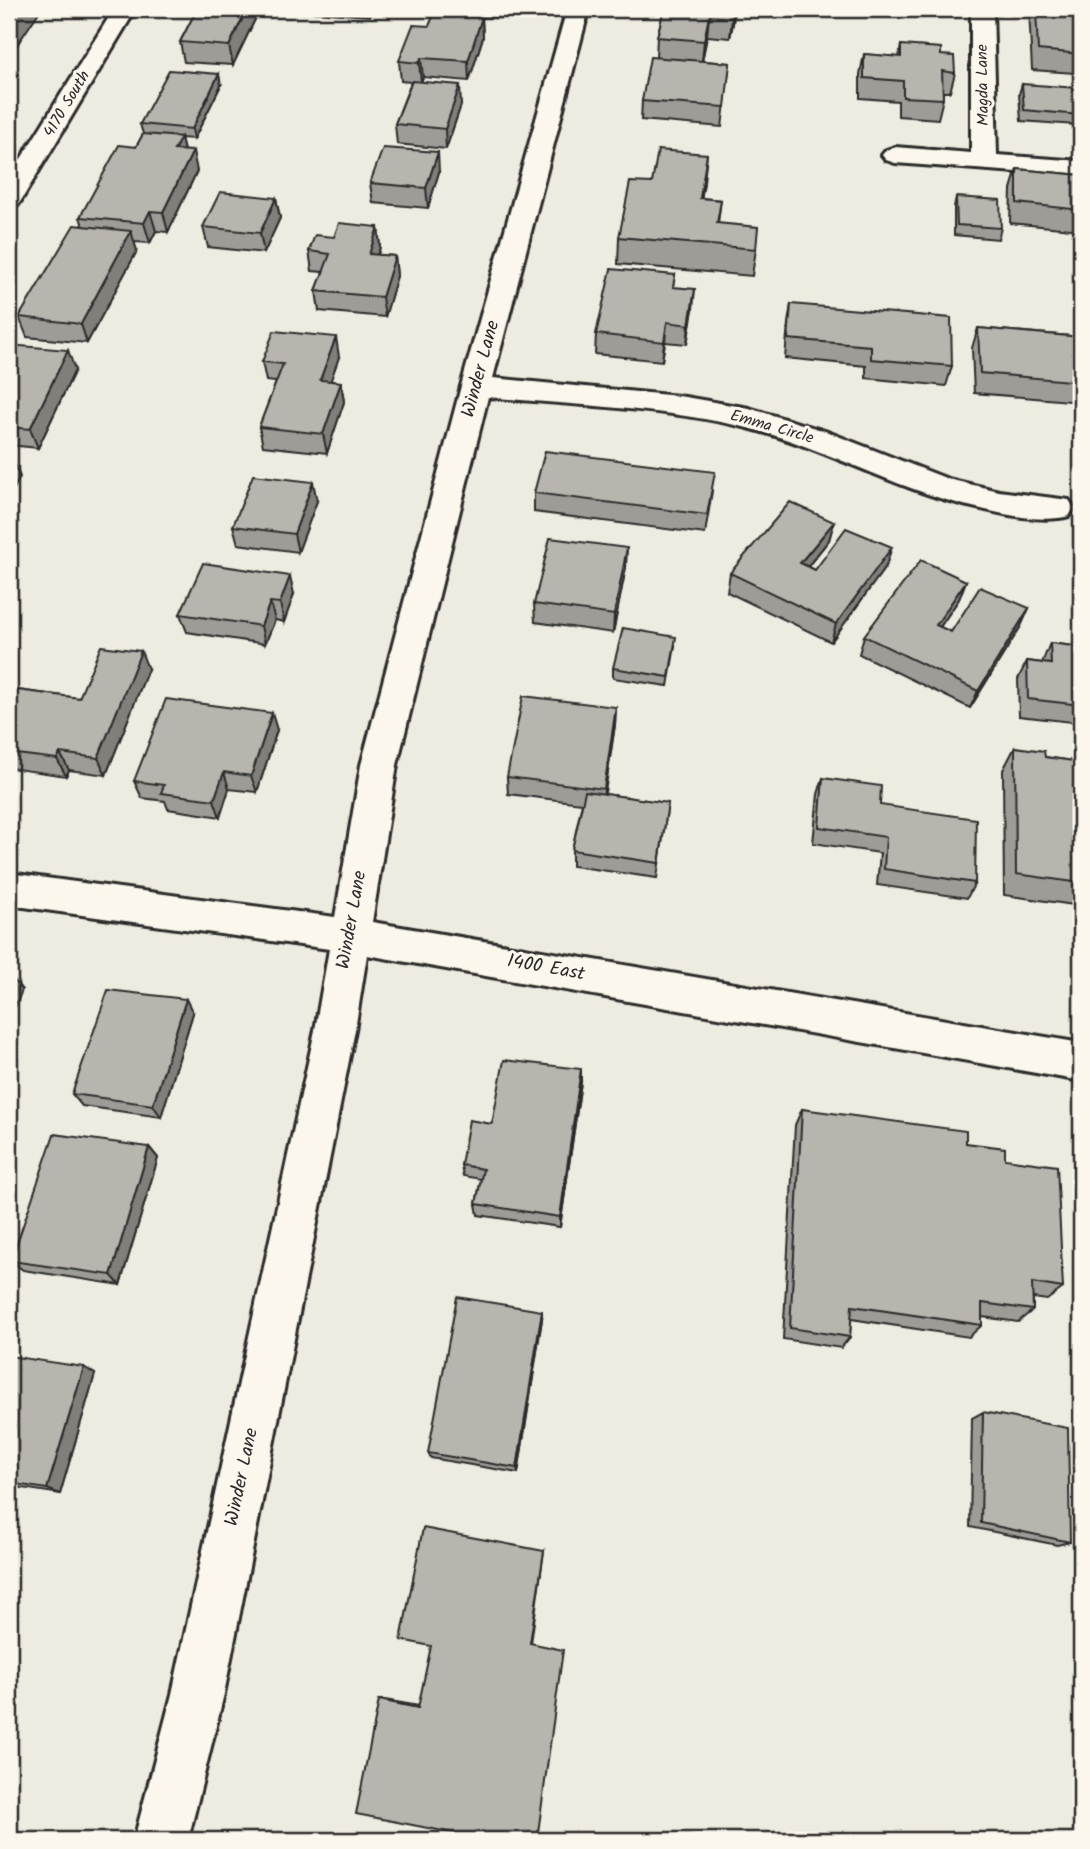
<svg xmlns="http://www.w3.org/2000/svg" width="1090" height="1849" font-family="Kalam,sans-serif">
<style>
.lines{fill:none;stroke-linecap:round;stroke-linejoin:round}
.minor-casing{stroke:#2b2b2b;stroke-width:6}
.minor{fill:#fbf7ec;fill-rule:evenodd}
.wall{fill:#9e9c96;stroke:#2b2b2b;stroke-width:2}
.shaded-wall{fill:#817f7a;stroke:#2b2b2b;stroke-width:2}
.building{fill:#b8b5ae;stroke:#2b2b2b;stroke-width:2}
.labels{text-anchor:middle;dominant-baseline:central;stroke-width:6;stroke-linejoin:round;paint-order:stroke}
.far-street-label{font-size:16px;fill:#2b2b2b;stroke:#fbf7ec}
.street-label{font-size:19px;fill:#2b2b2b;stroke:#fbf7ec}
</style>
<rect width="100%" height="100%" fill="#eeebe0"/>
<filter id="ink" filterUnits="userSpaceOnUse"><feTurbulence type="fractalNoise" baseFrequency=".0143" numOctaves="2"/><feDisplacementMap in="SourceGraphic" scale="14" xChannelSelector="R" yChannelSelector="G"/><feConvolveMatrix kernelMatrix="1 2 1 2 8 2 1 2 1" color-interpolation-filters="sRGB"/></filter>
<g filter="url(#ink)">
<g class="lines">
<defs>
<path id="minor" d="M114,9H136L22,199L18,205L9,207V178Z
M567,9H589L493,378L679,396L749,408L825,431L948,479L999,491L1069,500L1074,508L1069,516C1040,524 994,512 964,505C890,486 822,447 748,428C669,408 570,405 488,397L397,765L372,922L1081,1043V1081L367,955L355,1030L224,1694L188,1840H134L172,1694L315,1030L329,949L9,905V873L335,917L361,765L461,386Z
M971,9H993L997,155L1081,161V177L895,163L886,160L882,155L886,150L895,147L971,153Z"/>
</defs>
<!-- minor casing -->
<use href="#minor" class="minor-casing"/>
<!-- minor -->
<use href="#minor" class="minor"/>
</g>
<!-- wall -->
<path class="wall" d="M197,9H260L233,65L184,62L180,42Z
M313,9H373L370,16L313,12Z
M434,9H503L500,18L435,13Z
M664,9H735L730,38L707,36L702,61L730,63L722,127L641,120L642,101L656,57L657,37Z
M1029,9H1081V57L1075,73L1032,70Z
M482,17L483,37L469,81L423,77L421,82L461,105L446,149L397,144L395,124L411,82L401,81L399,61L429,26Z
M901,45L941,55L955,73L950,92H943V99L938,119L898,116V101L860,98V74L864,54L899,57Z
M1022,84L1080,115L1076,125L1021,121L1019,94Z
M221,85L194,139L181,138L184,151L197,171L168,232L156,231L150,243L134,242L137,251L87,343L27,337L19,317L83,226L80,217L136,147L143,134L140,124Z
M1017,169L1081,175V230L1010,223L1011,189Z
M439,172L428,208L373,203L370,183Z
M704,182L701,198L721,200L718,223L756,249L752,276L618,264L619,237L652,183Z
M956,197L1001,228L998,239L954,235V207Z
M276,198L280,218L264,253L208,247L203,227Z
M378,227L380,247L378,255L395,256L397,276L385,317L319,311L316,291L323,272L312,271L309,251L334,237Z
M675,275L673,287L693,309L687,344L665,342L662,361L595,354L596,334Z
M791,304L952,366L946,386L866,378V366L785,358L788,323Z
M978,328L1081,337V402L974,393L972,348Z
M9,345L75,370L38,448L9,445Z
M339,357L330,381L341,382L344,402L327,453L263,446L259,427L276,382L266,381L262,362Z
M712,491L705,534L534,512V493Z
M317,501L298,552L238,544L233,526Z
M834,522L829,540L808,566L815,570L886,566L831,642L727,592L730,573Z
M626,567L613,633L535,622L534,604Z
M966,581L959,599L940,627L951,632L1029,608L1021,626L970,708L859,654L864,636Z
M294,594L284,622L275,620L265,644L187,632L180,614Z
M1050,643L1081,647V723L1019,716L1018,679L1027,661L1042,663Z
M675,646L668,686L613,678V668Z
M148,669L106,775L69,770L66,776L9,768V689L79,698Z
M616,707L615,725L604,794L668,803L657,878L572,866V850L582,803L508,794L507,777Z
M277,730L257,792L229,789L220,817L168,809L165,801L142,798L134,781Z
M1015,747L1045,757L1081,762V761V906L1004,895L1003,770Z
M823,778L975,883L967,898L877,885L880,853L813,843L818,794Z
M193,1013L161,1117L82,1106L72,1094Z
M581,1082L560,1227L478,1215L476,1204L481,1179L463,1176L461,1165L492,1124Z
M802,1109L966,1143L1005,1159L1063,1288L1047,1300L1033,1298V1310L1018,1322L982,1317V1325L969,1337L851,1319L850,1337L841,1348L783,1339L795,1125Z
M149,1147L158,1158L120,1285L23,1270L11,1261Z
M542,1319L518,1473L431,1458L428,1453Z
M9,1356L95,1374L60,1494L9,1486Z
M983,1412L1070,1542L1057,1545L970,1527L972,1418Z
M544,1551L531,1643L537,1840L379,1700H385L419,1706Z"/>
<!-- shaded-wall -->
<path class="shaded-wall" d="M22,9H41L9,57V28Z
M247,9H260L233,65L229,46Z
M500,9H503L500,18Z
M735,9L733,24L730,38L732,18Z
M709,16L707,36L702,61L704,41Z
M482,17L483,37L469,81L468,61Z
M421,58L423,77L421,82L419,63Z
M219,74L221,85L194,139L192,129Z
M460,85L461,105L446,149L445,129Z
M181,137L185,157L174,150Z
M193,151L197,171L168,232L163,212Z
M438,152L439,172L428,208L426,188Z
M707,154L704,182L697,225L700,198Z
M276,198L280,218L264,253L260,233Z
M150,211L156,231L150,243L144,223Z
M378,227L380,247L371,274L369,254Z
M131,231L137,251L87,343L81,324Z
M395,256L397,276L385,317L382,297Z
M695,289L693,309L687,344L689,325Z
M667,322L665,342L662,361L664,342Z
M336,337L339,357L324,400L320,380Z
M68,350L75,370L38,448L30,429Z
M341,382L344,402L327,453L323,434Z
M12,458L20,477L9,499V463Z
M313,482L317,501L298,552L294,534Z
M834,522L829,540L796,581L800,563Z
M892,547L886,566L831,642L836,624Z
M627,548L626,567L613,633L614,615Z
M290,576L294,594L284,622L280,603Z
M966,581L959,599L929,643L936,625Z
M270,602L275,620L265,644L261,626Z
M1029,608L1021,626L970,708L978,691Z
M141,651L148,669L106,775L98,758Z
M616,707L615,725L603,806L604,789Z
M272,713L277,730L257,792L251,776Z
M60,753L69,770L66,776L57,759Z
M224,772L229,789L220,817L214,800Z
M11,976L22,990L9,1023V981Z
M186,999L193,1013L161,1117L153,1105Z
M581,1069V1082L560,1227V1217Z
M149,1147L158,1158L120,1285L111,1275Z
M542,1311V1319L518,1473L517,1468Z
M84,1367L95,1374L60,1494L47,1489Z
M9,1623H12L9,1634Z"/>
<!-- building -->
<path class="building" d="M9,9H22L9,28Z
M197,9H247L229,46L180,42Z
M664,9H734L732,18L709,16L704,41L657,37Z
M1036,9H1081V54L1038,50Z
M434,14L482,17L468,61L421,58L419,63L399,61L413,25L429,26Z
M901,45L941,48V55L954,56L955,73L942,71L943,99L903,97V81L864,78V54L901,57Z
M650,57L730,63L725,107L642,101Z
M169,70L219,74L192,129L140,124Z
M412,81L460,85L445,129L395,124Z
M1022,84L1078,88L1080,115L1024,110Z
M143,134L181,137L174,150L193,151L163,212L150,211L144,223L80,217L119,145L136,147Z
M383,148L438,152L426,188L370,183Z
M658,150L707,154L700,198L721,200L717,223L758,227L756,249L619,237L630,182L652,183Z
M1017,169L1081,175V210L1017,203Z
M220,192L276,198L260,233L203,227Z
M956,197L1000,200L1001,228L957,225Z
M339,223L378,227L369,254L395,256L382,297L316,291L330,254L309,251L315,235L334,237Z
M74,225L131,231L81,324L19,317Z
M611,269L675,275L673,287L695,289L689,325L667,322L664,342L596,334Z
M791,304L951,318L952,366L871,359V346L788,339Z
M978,328L1081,337V382L980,373Z
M274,331L336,337L320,380L341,382L323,434L259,427L283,364L262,362Z
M9,345L68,350L30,429L9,427Z
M545,451L715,472L707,515L534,493Z
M253,475L313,482L294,534L233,526Z
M790,502L834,522L800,563L815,570L846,528L892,547L836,624L730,573Z
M550,538L627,548L614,615L534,604Z
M921,560L966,581L936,625L951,632L980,587L1029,608L978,691L864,636Z
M203,563L290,576L280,603L270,602L261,626L180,614Z
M623,628L676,637L669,677L613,668Z
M1050,643L1081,647V705L1028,699L1027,661L1051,664Z
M101,646L141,651L98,758L60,753L57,759L9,753V689L79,698Z
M523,696L616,707L604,789L507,777Z
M166,699L272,713L251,776L224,772L214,800L161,793L164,785L134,781Z
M1015,747L1044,751L1045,757L1081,762V883L1016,874Z
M823,778L881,786L880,805L976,819L975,883L884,869L886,837L819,827Z
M585,791L668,803L659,863L572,850Z
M108,990L186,999L153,1105L72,1094Z
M504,1060L581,1069L560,1217L476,1204L483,1169L461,1165L469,1120L492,1124Z
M802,1109L966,1131V1143L1005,1148V1159L1057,1166L1063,1288L1032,1283L1033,1310L982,1303V1325L852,1306L850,1337L790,1328Z
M54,1134L149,1147L111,1275L11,1261Z
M457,1297L542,1311L517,1468L428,1453Z
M9,1356L84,1367L47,1489L9,1483Z
M983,1412L1068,1428L1070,1542L981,1523Z
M423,1528L544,1551L530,1643L563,1650L537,1840H489L356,1814L379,1700L418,1708L431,1646L401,1640Z"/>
</g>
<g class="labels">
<!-- far-street labels -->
<g class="far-street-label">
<text transform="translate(983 85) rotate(-91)">Magda Lane</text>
<text transform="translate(67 104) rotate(-59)">4170 South</text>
<text transform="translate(772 427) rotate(16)">Emma Circle</text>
</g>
<!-- street labels -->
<g class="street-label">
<text transform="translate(481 369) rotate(-75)">Winder Lane</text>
<text transform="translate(352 920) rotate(-80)">Winder Lane</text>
<text transform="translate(546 968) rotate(10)">1400 East</text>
<text transform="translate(242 1477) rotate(-78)">Winder Lane</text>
</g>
</g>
<!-- margin -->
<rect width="1090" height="1849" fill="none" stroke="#fbf7ec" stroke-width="35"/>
<rect x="18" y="18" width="1055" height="1814" fill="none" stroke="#2b2b2b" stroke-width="2.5" filter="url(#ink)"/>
</svg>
